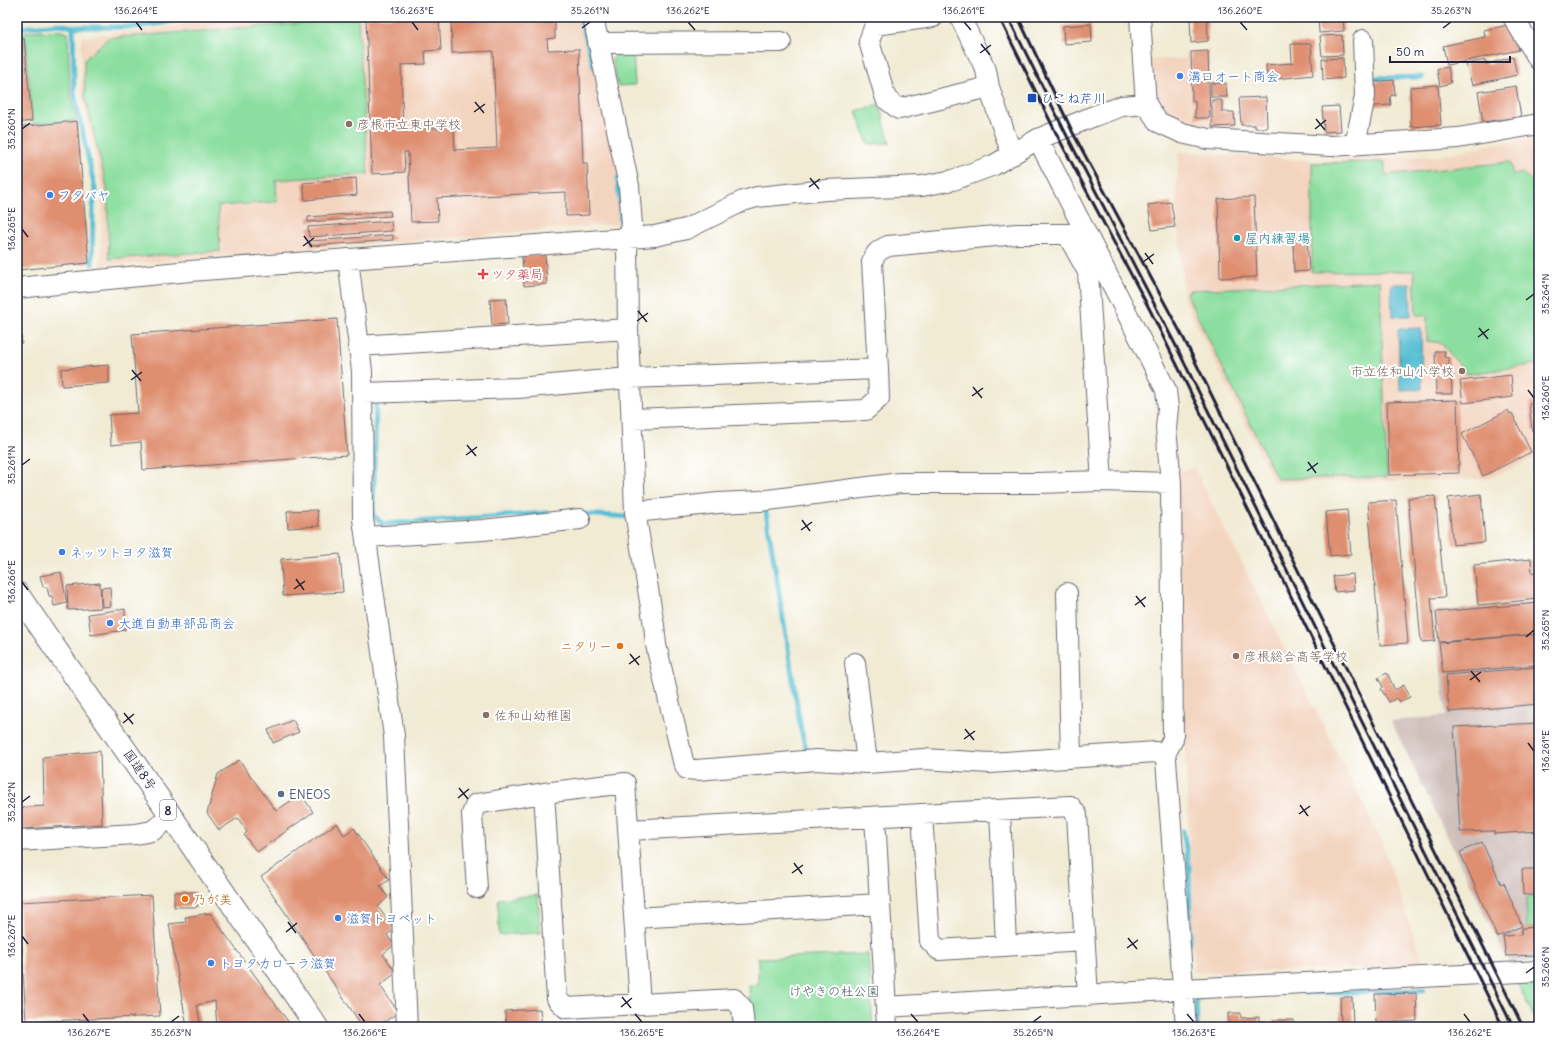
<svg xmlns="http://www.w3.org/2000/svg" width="1556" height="1044" font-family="Delius,'Klee One',sans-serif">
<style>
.built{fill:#f3d4bf}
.industrial{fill:#cfc0bb}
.green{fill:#8bde9f;stroke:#56806d}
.water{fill:#56bed3;stroke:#3c7087}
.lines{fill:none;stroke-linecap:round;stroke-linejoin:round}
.stream{stroke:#56bed3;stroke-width:5}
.building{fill:#df8e6f}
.minor-casing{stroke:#6a6871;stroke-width:22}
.highway-casing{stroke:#6a6871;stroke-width:24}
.minor{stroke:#fff;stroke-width:20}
.highway{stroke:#fff;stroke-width:22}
.rail{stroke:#22223b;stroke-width:3}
.ticks{fill:none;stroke:#22223b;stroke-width:1.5}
.shop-dot{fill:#3f7fe0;stroke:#fff;stroke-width:1.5}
.transit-dot{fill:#1a4fb4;stroke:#fff;stroke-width:1.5}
.education-dot{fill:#8d6e63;stroke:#fff;stroke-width:1.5}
.culture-dot{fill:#0f9aa8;stroke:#fff;stroke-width:1.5}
.health-dot{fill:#e0444e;stroke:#fff;stroke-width:1.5}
.food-dot{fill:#e8710a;stroke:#fff;stroke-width:1.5}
.service-dot{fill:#5c6f8a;stroke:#fff;stroke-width:1.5}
.labels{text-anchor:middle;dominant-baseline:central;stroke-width:4;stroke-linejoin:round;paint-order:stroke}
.shield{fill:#fff;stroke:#646476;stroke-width:1}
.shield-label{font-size:12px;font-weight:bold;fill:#22223b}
.shop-label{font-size:13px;fill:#366cbe;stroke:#fff;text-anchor:start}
.transit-label{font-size:13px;fill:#164399;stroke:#fff;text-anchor:start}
.education-label{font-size:13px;fill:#785e54;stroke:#fff;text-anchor:start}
.culture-label{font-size:13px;fill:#0d838f;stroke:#fff;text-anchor:start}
.health-label{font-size:13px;fill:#be3a42;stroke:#fff;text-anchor:start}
.food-label{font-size:13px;fill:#c56008;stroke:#fff;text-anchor:end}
.street-label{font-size:13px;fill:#22223b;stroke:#fff}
.service-label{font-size:13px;fill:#4e5e75;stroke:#fff;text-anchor:start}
.park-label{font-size:13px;fill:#425a59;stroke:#fff}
.neatline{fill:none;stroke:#22223b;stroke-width:1.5}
.ticks-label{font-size:10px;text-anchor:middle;fill:#22223b}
</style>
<rect width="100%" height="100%" fill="#fff"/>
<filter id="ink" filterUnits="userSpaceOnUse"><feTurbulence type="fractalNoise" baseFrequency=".025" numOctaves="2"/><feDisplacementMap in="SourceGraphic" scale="8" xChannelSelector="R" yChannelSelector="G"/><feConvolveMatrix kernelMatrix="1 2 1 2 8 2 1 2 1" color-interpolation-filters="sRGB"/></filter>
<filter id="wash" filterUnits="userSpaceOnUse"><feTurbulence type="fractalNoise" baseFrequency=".012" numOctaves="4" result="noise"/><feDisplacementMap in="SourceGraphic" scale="16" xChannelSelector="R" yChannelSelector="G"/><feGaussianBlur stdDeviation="0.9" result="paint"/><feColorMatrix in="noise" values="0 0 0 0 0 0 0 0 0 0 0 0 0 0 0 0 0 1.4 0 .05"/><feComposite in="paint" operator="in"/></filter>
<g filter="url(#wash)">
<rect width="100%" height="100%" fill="#f1ebd4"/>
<!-- built -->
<path class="built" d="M230,17H570L584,25L616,148L620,177L619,224L100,266L103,190L81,99L82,36L152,30Z
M1209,50L1211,126L1185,124L1170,118L1161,109L1153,93L1149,60L1185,59V52Z
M1539,135V455L1488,479L1274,483L1184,299L1176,199L1179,152L1326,161L1437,156Z
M1194,468L1381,840L1425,968L1194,972L1175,472Z"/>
<!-- industrial -->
<path class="industrial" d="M1539,602V961L1508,962L1391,721L1446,716L1434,611Z"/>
<!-- green -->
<path class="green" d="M358,19L368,174L276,180L277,202L218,206L220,251L109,259L107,188L85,97L84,60L108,38Z
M42,30L43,32L57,30L68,33L70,92L77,120L33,124L25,37L17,38V33Z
M633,49L635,85L618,86L612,59L624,50Z
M879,104L890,143L868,144L856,111Z
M1385,162V175L1510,162L1513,175L1522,173L1539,186V364L1467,374L1441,343L1427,341V315H1416L1414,271L1312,272V163Z
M1380,281L1387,477L1277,479L1187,295L1189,290Z
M538,895L540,933L499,935L498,899Z
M1537,896L1538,927L1527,928L1526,898Z
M868,954L873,1027H751L749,985L758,984V958Z
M1539,982V1027L1517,983Z"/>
<!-- water -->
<path class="water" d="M1391,284H1410L1411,316H1392Z
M1421,328L1422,389L1400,390L1398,329Z"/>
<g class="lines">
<!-- stream -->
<path class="stream" d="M580,17L594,67
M73,27L74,92L96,194L93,206L92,264
M17,28L60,24L73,27H135L164,23L192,17
M1372,78L1422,77
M618,178L621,221
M376,402L373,515L383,524L547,513
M766,512L801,730L807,752
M583,514L630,517
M1183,831L1189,865L1190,943
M1305,993L1424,990
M1197,1027L1196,997H1201"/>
</g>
<g id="blocks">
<!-- building -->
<path class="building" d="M366,17H439L441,50L425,51L426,64L401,65L403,129L454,127L455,150L497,148L493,51L452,53L451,17H546V23H555V38L547,39L548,50L579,49L583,163H587L589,215L566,216V192L437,198L438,221L411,222L408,152H404L405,172L372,174Z
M1190,17H1207L1208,41L1191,43Z
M1318,17H1343L1344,31L1319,33Z
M1536,17H1539V36H1536Z
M1091,24L1092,42L1064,44L1063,26Z
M1513,24L1519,50L1447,65L1443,46L1485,37L1484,30Z
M1342,35L1343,55L1322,56L1320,36Z
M24,38L32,121L17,123V39Z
M1291,44H1311L1313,75L1267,80L1266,65L1292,63Z
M1208,51L1210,118H1195V101H1192L1191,52Z
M1513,57L1517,75L1472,85L1466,64L1485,60L1486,64Z
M1343,58L1344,78L1323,80L1322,59Z
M1448,67L1451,83L1440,86L1437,69Z
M1394,80L1395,95L1390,96L1391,105L1374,106L1371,82Z
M1211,83H1226L1227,97H1211Z
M1438,85L1441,125L1411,127L1410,87Z
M1516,86L1521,117L1483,122L1478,92Z
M1266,97L1267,128H1255V125H1241L1239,98Z
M1212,100H1222V112H1234L1235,126L1212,127Z
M1339,106L1341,131L1324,132L1322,107Z
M77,121L89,263L17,270V127Z
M356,178L357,195L305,200L303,183Z
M1254,197L1257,277L1220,278L1218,199Z
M1171,202L1175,227L1152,230L1148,205Z
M390,211L391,216L308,222V217Z
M391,221L392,231L309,237L308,227Z
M393,235V240L310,246V241Z
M1307,238L1309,271L1294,272L1293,239Z
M545,254L547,284L524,286L522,256Z
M506,298L508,324L492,325L490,299Z
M17,304L22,343L17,344Z
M337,319L347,455L143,470L141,442L111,445L109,415L138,413L132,334Z
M1435,351H1445L1444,357L1449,358V366H1451L1452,394H1436Z
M109,365V383L62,386L61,369Z
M1511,375L1513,397L1463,403L1460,381Z
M1457,400L1459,473L1389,475L1387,402Z
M1539,402V430L1532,431L1529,403Z
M1508,410L1510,414L1512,413L1531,452L1483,476L1462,434Z
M1481,494L1485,542L1453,545L1448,498Z
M1435,496L1445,597L1431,598L1435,641L1421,642L1408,498Z
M1396,500L1408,643L1380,645L1368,502Z
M317,510L319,526L288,528L287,511Z
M1347,510L1351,554L1330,556L1326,512Z
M340,554L343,592L283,596L281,559Z
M1531,559L1532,573L1539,572V599L1478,605L1474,565Z
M61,572L67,603L54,606L52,596H49L47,587H43L40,576Z
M1353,574L1354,590L1335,592L1333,576Z
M100,583L101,608L68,610L67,586Z
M110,587L111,606L102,607L101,588Z
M1539,603V634L1439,642L1436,612Z
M125,609V630L91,635L88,614Z
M1539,634V665L1443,673L1439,643Z
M1539,667V704L1449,712L1446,675Z
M1387,673L1395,690L1404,685L1410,697L1399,702L1397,698L1389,702L1381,689L1383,687L1378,678Z
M293,720L299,732L273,743L268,730Z
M1539,723V831L1494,834V831L1460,832L1454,727Z
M100,751L102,824L21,829L19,808L44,806L43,757Z
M239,760L276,811L301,794L313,812L257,852L244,835L247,832L238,818L219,830L207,813L218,774Z
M337,823L344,835L354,828L389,880L380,886L388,897L378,907L394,929L387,935L394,945L383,954L396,973L380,985L398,1012L378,1027H363L261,877Z
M1482,842L1501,884L1504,883L1522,926L1497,937L1460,852Z
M1536,858H1539V913L1537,895H1523L1522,869H1536Z
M174,892H196L197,907H174Z
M152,895L160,1016L26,1022L19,902Z
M210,913L292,1027H217L215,1001L197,1005L201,1027H187L169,924L186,922L185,917Z
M1539,927V955L1506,956L1503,936L1521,935L1522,928Z
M1416,993L1417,1021L1376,1023L1375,994Z
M1340,997H1352L1353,1027H1341Z
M540,1009L542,1027H506L505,1011Z
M1228,1013H1241V1018L1259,1017V1022H1267V1027H1228Z
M1274,1020H1294V1027H1274Z"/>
</g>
</g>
<g filter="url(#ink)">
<use href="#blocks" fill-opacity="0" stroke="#6a6871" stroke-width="1"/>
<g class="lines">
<defs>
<path id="minor" d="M593,17L629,186L632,225L627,244L628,329L635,512L654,625L656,645L683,761L687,769L697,770L816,760L867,763L924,759L990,763L1156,752L1164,756L1166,760L1186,1027
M933,17L875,25L869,41L886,99L899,109L989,87
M960,17L986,70L989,87L1012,155
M1140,17L1146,104L1158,122L1182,133L1208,139L1331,146L1458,138L1539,124
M1513,17L1539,60
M598,43L781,42
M1355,145L1365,96L1363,40
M1067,234L1088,272L1102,481
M348,259L362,371L363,519L394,736L407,1027
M17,288L190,271L655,236L686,229L743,201L757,197L826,190L922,186L953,180L994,165L1038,139L1094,116L1122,106L1146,104
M358,346L628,329
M878,369L872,262C875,253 879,250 888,246L1017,234H1067L1084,230
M363,393L518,388L629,378L878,369L879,398L866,410L632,419
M635,512L718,503L760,501L900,483H1037L1102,481L1171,483L1166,428L1168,408L1166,390L1038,139
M366,537L483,530L580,519
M1067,593L1071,758
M855,663L867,763
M1164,756L1173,739L1171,483
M544,793L557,999L566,1008L734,999L742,1008L744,1027
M1000,810L1006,945
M922,814L930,941L939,950L1084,941
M875,817L887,1027
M629,830L1070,806L1077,815L1088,996
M17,841L136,834L152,831L172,816
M477,888L472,814L476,804L544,793L625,783L640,1004
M634,918L880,904
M886,1007L1184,989L1539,971"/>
<path id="highway" d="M17,593L317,1027"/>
</defs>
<!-- minor casing -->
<use href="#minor" class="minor-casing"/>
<!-- highway casing -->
<use href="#highway" class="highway-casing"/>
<!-- minor -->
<use href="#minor" class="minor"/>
<!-- highway -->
<use href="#highway" class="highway"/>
<!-- rail -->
<path class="rail" d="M999,17L1059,139L1150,310L1503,1027
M1008,17L1067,136L1175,344L1513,1027
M1018,17L1073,133L1184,339L1523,1027"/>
</g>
</g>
<!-- ticks -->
<path class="ticks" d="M136,22L142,30M412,22L418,30M688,22L695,30M964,22L971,30M1240,22L1247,30M582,28L590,22M1443,28L1451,22M981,44L990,55M980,53L991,45M475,102L484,113M474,112L485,104M1316,119L1325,130M22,129L30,123M1315,129L1326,120M810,178L819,189M809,187L820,179M22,229L28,237M304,236L312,247M303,246L314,238M1145,253L1153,264M1143,262L1154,254M1526,300L1534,294M638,311L647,322M637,321L648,313M1479,328L1488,339M1478,337L1489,329M132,370L141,381M131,380L142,372M973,387L982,398M1528,390L1534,398M972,396L983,388M467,445L476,456M466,455L477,447M1308,462L1316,473M22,465L30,459M1307,471L1318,463M802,520L810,531M801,530L812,522M296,579L304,590M22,582L28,590M294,589L305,581M1136,596L1145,607M1135,605L1146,597M1526,637L1534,630M630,654L639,665M629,664L640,656M1471,671L1480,682M1470,680L1481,672M124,713L133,724M123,723L134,714M965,729L974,740M964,739L975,731M1528,743L1534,751M459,788L468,799M458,798L469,789M22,802L30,796M1300,805L1308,816M1299,814L1310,806M794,863L802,874M792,873L803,865M288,922L296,933M286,932L297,923M22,936L28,944M1128,938L1137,949M1127,948L1138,940M1526,973L1534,967M622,997L631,1008M621,1007L632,998M83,1014L89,1022M359,1014L365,1022M635,1014L642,1022M911,1014L918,1022M1187,1014L1194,1022M1464,1014L1470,1022M171,1022L179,1016M1033,1022L1041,1016"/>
<!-- markers -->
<g class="shop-dot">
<circle cx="1180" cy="76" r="4"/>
<circle cx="50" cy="195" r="4"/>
<circle cx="62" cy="552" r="4"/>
<circle cx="110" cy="623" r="4"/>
<circle cx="338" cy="918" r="4"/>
<circle cx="211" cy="963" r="4"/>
</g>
<rect class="transit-dot" x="1027" y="93" width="10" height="10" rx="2"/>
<g class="education-dot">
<circle cx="349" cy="124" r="4"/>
<circle cx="1462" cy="371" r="4"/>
<circle cx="1236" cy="656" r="4"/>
<circle cx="486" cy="715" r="4"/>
</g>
<circle class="culture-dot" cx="1237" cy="238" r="4"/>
<path class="health-dot" d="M481 268h4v4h4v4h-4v4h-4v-4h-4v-4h4z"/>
<g class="food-dot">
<circle cx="620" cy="646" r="4"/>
<circle cx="185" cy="899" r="4"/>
</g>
<circle class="service-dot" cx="281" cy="794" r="4"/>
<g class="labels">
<!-- shield labels -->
<rect class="shield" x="160" y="800" width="16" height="20" rx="3"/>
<g class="shield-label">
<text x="168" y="810">8</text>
</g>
<!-- shop labels -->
<g class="shop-label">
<text x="1188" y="76">溝口オート商会</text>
<text x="58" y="195">フタバヤ</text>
<text x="70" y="552">ネッツトヨタ滋賀</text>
<text x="118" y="623">大進自動車部品商会</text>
<text x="346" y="918">滋賀トヨペット</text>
<text x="219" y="963">トヨタカローラ滋賀</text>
</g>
<!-- transit labels -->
<g class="transit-label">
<text x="1041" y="98">ひこね芹川</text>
</g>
<!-- education labels -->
<g class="education-label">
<text x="357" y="124">彦根市立東中学校</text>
<text x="1454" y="371" text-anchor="end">市立佐和山小学校</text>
<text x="1244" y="656">彦根総合高等学校</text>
<text x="494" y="715">佐和山幼稚園</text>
</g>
<!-- culture labels -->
<g class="culture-label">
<text x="1245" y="238">屋内練習場</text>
</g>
<!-- health labels -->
<g class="health-label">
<text x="491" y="274">ツタ薬局</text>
</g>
<!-- food labels -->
<g class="food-label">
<text x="612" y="646">ニタリー</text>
<text x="193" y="899" text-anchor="start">乃が美</text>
</g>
<!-- street labels -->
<g class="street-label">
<text transform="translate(140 770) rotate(55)">国道8号</text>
</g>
<!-- service labels -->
<g class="service-label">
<text x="289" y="794">ENEOS</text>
</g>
<!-- park labels -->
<g class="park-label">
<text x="834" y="991">けやきの杜公園</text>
</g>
</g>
<!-- margin -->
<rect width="1556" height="1044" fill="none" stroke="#fff" stroke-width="44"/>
<!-- scale -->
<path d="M1390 56v6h120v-6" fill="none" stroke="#22223b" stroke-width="2"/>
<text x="1396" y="56" font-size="12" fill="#22223b" stroke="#ffffff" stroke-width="3" paint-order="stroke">50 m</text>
<rect x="22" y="22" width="1512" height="1000" class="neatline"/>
<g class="ticks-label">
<text x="136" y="14">136.264°E</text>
<text x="412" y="14">136.263°E</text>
<text x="590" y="14">35.261°N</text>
<text x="688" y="14">136.262°E</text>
<text x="964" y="14">136.261°E</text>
<text x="1240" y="14">136.260°E</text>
<text x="1451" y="14">35.263°N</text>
<text transform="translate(11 129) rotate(-90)" y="4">35.260°N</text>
<text transform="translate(11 229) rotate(-90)" y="4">136.265°E</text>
<text transform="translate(1545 294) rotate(-90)" y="4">35.264°N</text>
<text transform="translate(1545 398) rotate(-90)" y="4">136.260°E</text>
<text transform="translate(11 465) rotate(-90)" y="4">35.261°N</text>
<text transform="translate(11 582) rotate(-90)" y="4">136.266°E</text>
<text transform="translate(1545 630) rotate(-90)" y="4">35.265°N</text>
<text transform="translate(1545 751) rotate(-90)" y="4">136.261°E</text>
<text transform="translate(11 802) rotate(-90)" y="4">35.262°N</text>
<text transform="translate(11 936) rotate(-90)" y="4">136.267°E</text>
<text transform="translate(1545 967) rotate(-90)" y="4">35.266°N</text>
<text x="89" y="1036">136.267°E</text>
<text x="171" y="1036">35.263°N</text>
<text x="365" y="1036">136.266°E</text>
<text x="642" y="1036">136.265°E</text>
<text x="918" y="1036">136.264°E</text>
<text x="1033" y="1036">35.265°N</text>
<text x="1194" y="1036">136.263°E</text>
<text x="1470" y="1036">136.262°E</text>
</g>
</svg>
